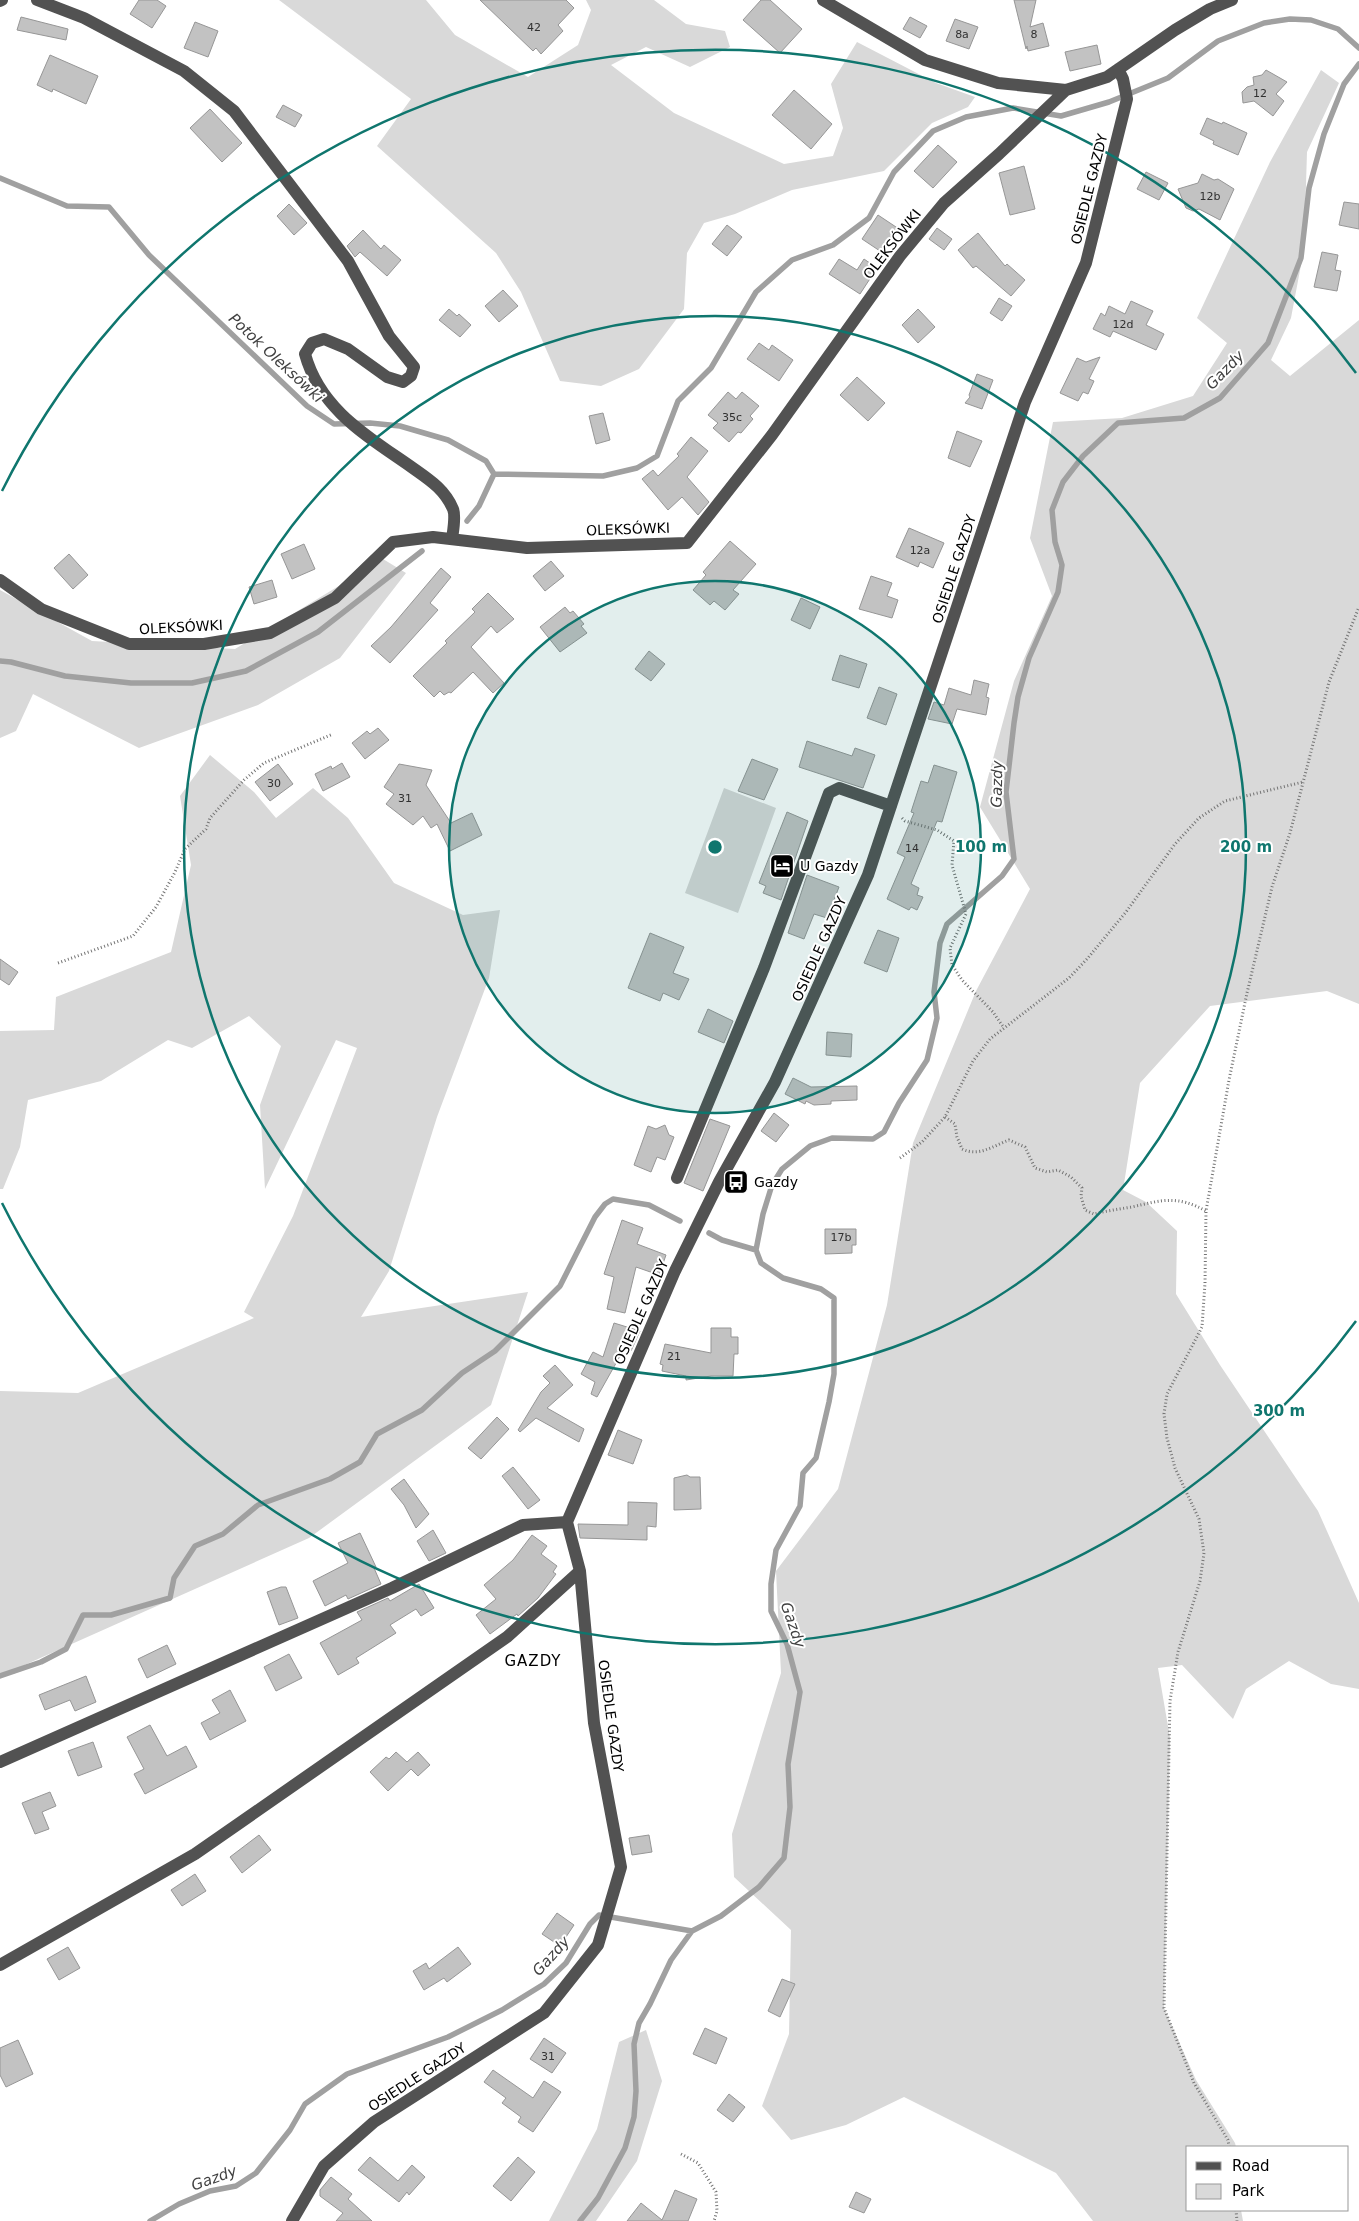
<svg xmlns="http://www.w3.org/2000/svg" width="1359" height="2221" font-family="'DejaVu Sans',sans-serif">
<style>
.green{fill:#d9d9d9}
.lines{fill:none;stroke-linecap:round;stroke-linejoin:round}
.stream{stroke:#a0a0a0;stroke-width:5.5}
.building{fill:#c2c2c2;stroke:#969696}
.path{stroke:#747474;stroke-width:3;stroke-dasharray:1 2.5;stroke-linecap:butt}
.minor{stroke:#525252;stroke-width:12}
.ring{fill:none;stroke:#0f766e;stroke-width:2.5}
.labels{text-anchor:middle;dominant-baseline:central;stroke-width:4;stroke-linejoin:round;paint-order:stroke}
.number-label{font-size:11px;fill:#303030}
.street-label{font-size:14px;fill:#000;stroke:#fff}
.poi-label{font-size:14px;fill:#000;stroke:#fff;text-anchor:start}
.water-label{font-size:15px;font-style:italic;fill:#414141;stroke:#fff}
.neighbourhood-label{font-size:15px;letter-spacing:1px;fill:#000;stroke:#fff}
.centre{fill:#0f766e;stroke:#fff;stroke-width:2.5}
.ring-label{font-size:15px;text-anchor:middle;font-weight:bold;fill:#0f766e;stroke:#fff;stroke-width:4;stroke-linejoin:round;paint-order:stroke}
</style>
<rect width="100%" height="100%" fill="#fff"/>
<!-- green -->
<path class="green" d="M279,0H426L455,35L528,77L578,45L591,10L586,0H654L686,24L725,31L730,47L690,67L646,47L611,65L674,113L784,164L833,156L843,128L831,84L857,42L936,83L975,97L968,107L932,123L884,171L792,190L735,214L704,223L687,253L684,309L639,369L601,386L560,381L521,292L496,253L377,146L411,99Z
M1321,70L1339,83L1307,152L1304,249L1291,318L1271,360L1290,376L1359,320V1004L1327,991L1210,1006L1140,1083L1123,1190L1146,1202L1177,1231L1176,1294L1220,1365L1318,1511L1359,1603V1689L1331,1684L1289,1661L1246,1689L1233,1719L1182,1665L1158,1668L1170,1738L1164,2008L1196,2080L1235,2143L1236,2147H1188V2210H1241L1243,2221H1093L1056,2173L904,2097L846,2125L791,2140L762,2106L789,2034L791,1930L734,1877L732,1834L781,1673L776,1571L838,1489L887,1305L913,1143L976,991L1030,889L980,807L1014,681L1052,596L1030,538L1053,422L1122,418L1193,396L1227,343L1197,318L1270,162Z
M383,559L406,573L340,658L258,705L139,748L33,694L16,731L0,738V590L92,641L235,649Z
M210,755L254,792L276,818L313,788L348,818L394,883L463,915L500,910L489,978L437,1117L389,1271L361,1317L528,1292L491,1405L309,1538L0,1676V1391L78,1393L254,1318L244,1312L293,1216L357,1048L336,1040L265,1189L260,1105L281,1046L249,1016L192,1048L168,1040L101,1081L28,1100L20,1147L3,1189H0V1031L54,1030L56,997L171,952L191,865L180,796Z
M724,788L776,808L738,913L685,893Z
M646,2030L662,2081L637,2161L596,2221H549L597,2129L619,2042Z"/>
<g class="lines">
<!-- stream -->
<path class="stream" d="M0,178L67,206L109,207L149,255L307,406L334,424L370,423L400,426L448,440L486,461L494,474L603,476L637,468L657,456L678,401L711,368L756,292L792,260L833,245L869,218L894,172L933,131L966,117L1013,108L1061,116L1109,102L1168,78L1218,41L1264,23L1290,19L1311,20L1338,29L1359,48
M467,521L479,506L494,474
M0,661L11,662L65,676L131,683H192L246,671L318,632L422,551
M709,1233L722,1240L756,1250
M0,1676L41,1662L66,1649L83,1615H111L170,1598L174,1578L195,1546L223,1534L258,1505L330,1479L360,1462L377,1434L422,1410L462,1373L495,1351L560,1286L595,1217L605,1204L613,1199L649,1205L680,1221
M150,2221L179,2204L210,2191L236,2186L256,2173L290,2130L305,2104L347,2074L448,2037L502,2010L544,1984L566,1963L590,1924L599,1915L692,1931L721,1916L759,1887L784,1858L790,1807L788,1764L800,1692L787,1644L771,1611V1584L776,1550L800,1506L803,1473L816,1458L829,1402L834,1374V1298L821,1289L783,1278L761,1263L756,1250L763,1214L772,1185L782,1169L810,1146L832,1138L873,1139L884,1132L899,1103L927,1060L937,1018L934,992L940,943L947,924L1002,876L1014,859L1006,792L1014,723L1018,697L1029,658L1058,592L1062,565L1055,542L1052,510L1063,482L1083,456L1118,423L1184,418L1220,398L1268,343L1301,258L1309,188L1324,134L1344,84L1359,64
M580,2221L598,2198L625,2148L634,2117L636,2091L634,2044L639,2023L650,2004L671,1960L692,1931"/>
</g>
<!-- building -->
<path class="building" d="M139,0H157L166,6L152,28L130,14Z
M480,0H566L574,8L558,25L563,31L541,54L536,48L533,51Z
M761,0H770L802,29L780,53L743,20Z
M1014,0H1036L1030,27L1043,23L1049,46L1028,51L1027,46L1026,49Z
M21,17L68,29L66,40L17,30Z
M910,17L927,26L920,38L903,29Z
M955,19L978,27L969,49L946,41Z
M195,22L218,31L208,57L184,48Z
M1097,45L1101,64L1070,71L1065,52Z
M50,55L98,76L86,104L53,89L52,92L37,85Z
M1266,70L1287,82L1276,94L1284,101L1273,116L1254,101L1243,103L1242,92L1247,87L1254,85L1253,77L1262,75Z
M794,90L832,124L811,149L772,115Z
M283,105L302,115L295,127L276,117Z
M210,109L242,143L222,162L190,128Z
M1207,118L1222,124L1223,122L1247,133L1238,155L1213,144L1214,141L1200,134Z
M938,145L957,162L933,188L914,171Z
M1024,166L1035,209L1010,215L999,173Z
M1146,172L1168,183L1159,200L1137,189Z
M1202,174L1214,180L1218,179L1234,189L1220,220L1199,209L1193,211L1186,208L1178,189L1198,183Z
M1344,202L1359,204V229L1339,225Z
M289,204L307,223L294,235L277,216Z
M878,215L899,229L883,253L862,239Z
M727,225L742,237L727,256L712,244Z
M937,228L952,239L944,250L929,239Z
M363,230L381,249L384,245L401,260L387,276L360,252L355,257L347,246Z
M978,233L1005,266L1007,264L1025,280L1011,296L976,266L973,268L958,250Z
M1322,252L1338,255L1335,270L1341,271L1337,291L1314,287Z
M839,259L857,270L864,259L877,268L860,294L829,274Z
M503,290L518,306L499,322L485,306Z
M999,298L1012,306L1002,321L990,313Z
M1131,301L1153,311L1146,325L1164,334L1156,350L1113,331L1110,337L1093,329L1101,313L1105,316L1109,306L1125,314Z
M449,309L457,316L459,314L471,325L460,337L439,320Z
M918,309L935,327L918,343L902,325Z
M759,343L769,350L772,345L793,360L779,381L747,359Z
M1100,357L1089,379L1094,381L1088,394L1083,392L1078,401L1060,393L1077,358L1086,362Z
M977,374L993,380L982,409L965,403L970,397L969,395Z
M857,377L885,403L868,421L840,395Z
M728,392L736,399L742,392L759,406L750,416L753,419L741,433L738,432L729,442L713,428L718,423L708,415Z
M603,413L610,440L596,444L589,416Z
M957,431L982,441L970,467L948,458Z
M691,437L708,451L687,477L709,502L698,515L682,497L668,510L642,479L653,470L658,476L679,456L677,454Z
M909,528L944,543L933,568L920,562L918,567L896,557Z
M730,541L756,564L733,590L739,594L725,610L714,601L710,605L693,590L706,575L703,572Z
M304,544L315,569L292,579L281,554Z
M69,554L88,575L73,589L54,568Z
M551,561L564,576L545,591L533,576Z
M441,568L451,577L430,603L438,610L390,663L371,646L391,627Z
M871,576L892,583L887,596L898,600L892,618L859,609Z
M272,580L277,597L254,604L249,587Z
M488,593L514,619L497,633L491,626L471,647L504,683L493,693L473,672L451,693L449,692L444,695L440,691L434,697L413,676L447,643L445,641L475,612L472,609Z
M801,598L820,607L810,629L791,620Z
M565,607L570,613L573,611L584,624L581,626L587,633L560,652L540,627Z
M649,651L665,664L651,681L635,669Z
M840,655L867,664L859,688L832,680Z
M974,680L989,684L986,697L989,698L986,715L957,709L952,724L928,719L934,702L944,705L949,688L971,695Z
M879,687L897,694L886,725L867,718Z
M378,728L389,740L365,759L352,743L367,731L370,734Z
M807,741L852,756L855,748L875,755L863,788L799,767Z
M752,759L778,769L764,800L738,791Z
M342,763L350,777L323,791L315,774L331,766L332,769Z
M278,764L293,784L270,801L255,782Z
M399,764L432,770L426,785L451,823L472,813L482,835L450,851L437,824L431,828L423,816L413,825L386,804L394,794L384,787Z
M934,765L957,772L942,822L937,821L911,884L919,888L917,895L923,897L917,910L911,907L909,910L887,899L905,857L897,853L914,813L911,812L921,781L928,783Z
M787,812L808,821L781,900L763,893L766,886L759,883Z
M807,875L839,887L827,918L814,914L804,939L788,933Z
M878,930L899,938L887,972L864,963Z
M650,933L684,947L673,973L689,979L679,1000L663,993L660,1001L628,988Z
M0,959L18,972L9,985L0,979Z
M708,1009L733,1021L724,1043L698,1032Z
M827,1032L852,1034L851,1057L826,1055Z
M793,1078L811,1087L857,1086V1100L831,1101V1104L814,1105L806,1101L805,1104L785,1094Z
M774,1113L789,1125L776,1142L761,1131Z
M710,1119L730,1126L703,1191L684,1183Z
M665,1125L669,1135L674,1137L665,1160L657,1157L651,1172L634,1165L648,1126L656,1129Z
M622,1220L643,1228L637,1244L666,1255L659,1275L636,1267L625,1313L607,1309L614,1277L604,1274Z
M825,1229H856V1245H852V1253L825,1254Z
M614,1323L640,1331L631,1351L624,1349L597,1397L591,1394L595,1382L581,1374L593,1352L603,1357Z
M711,1328H731V1337H738V1354H734L733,1376H711L686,1380V1376L662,1371L663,1365L660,1364L665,1344L711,1353Z
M555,1365L573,1385L547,1408L584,1429L579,1442L536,1418L520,1432L518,1430L541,1392L550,1383L543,1376Z
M497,1417L509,1429L481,1459L468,1448Z
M618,1430L642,1440L633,1464L608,1455Z
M513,1467L540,1500L528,1509L502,1476Z
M687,1475L690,1477H700L701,1509L674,1510V1478Z
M404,1479L429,1514L416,1528L404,1505L391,1489Z
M628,1502L657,1503L656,1527L647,1526V1540L580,1538L578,1524L628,1525Z
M433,1530L446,1553L429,1561L417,1541Z
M360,1533L376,1567L374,1568L381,1584L348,1599L346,1595L325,1606L313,1581L348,1563L338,1543Z
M532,1535L547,1546L541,1554L557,1566L553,1572L556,1574L538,1598L518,1616L517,1614L490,1634L476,1615L496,1599L484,1585L513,1560Z
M419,1584L434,1608L421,1616L416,1609L390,1625L396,1633L356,1658L359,1663L338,1675L320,1643L362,1620L357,1612L388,1598L390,1601Z
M281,1587H286L298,1618L279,1625L267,1592Z
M167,1645L176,1664L147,1678L138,1659Z
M289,1654L302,1678L276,1691L264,1667Z
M86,1676L96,1702L75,1711L70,1700L45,1710L39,1695Z
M230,1690L246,1721L210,1740L201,1723L220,1713L212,1700Z
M150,1725L167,1756L186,1746L197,1767L145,1794L134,1774L144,1769L127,1737Z
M93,1742L102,1767L78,1776L68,1751Z
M396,1752L407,1762L418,1752L430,1765L418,1776L411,1769L388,1791L370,1772L386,1757L389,1759Z
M50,1792L56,1806L42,1812L49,1829L35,1834L22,1803Z
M259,1835L271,1850L242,1873L230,1857Z
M649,1835L652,1852L632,1855L629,1838Z
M195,1874L206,1891L182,1906L171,1890Z
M557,1913L574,1925L560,1946L542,1934Z
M68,1947L80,1968L59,1980L47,1959Z
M458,1947L471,1964L447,1982L444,1978L424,1990L413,1971L426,1963L429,1969Z
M782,1979L795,1984L780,2017L768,2011Z
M705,2028L727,2038L716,2064L693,2054Z
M544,2038L566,2053L552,2073L530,2059Z
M18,2040L33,2074L6,2087L0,2075V2048Z
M493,2070L533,2098L544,2081L561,2092L533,2132L518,2122L521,2117L502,2103L506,2098L484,2082Z
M729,2094L745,2107L733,2122L717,2110Z
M370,2157L398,2181L412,2165L425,2177L409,2195L407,2192L399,2202L358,2170Z
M518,2157L535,2172L511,2201L493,2186Z
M331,2177L352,2194L348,2199L372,2221H336L343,2213L320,2196V2190Z
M675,2190L697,2199L688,2221H627L641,2203L662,2220Z
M856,2192L871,2199L864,2213L849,2207Z"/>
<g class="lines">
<!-- path -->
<path class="path" d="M902,818L905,821L937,830L954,841L952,865L966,914L950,948L952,965L962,980L993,1012L1004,1028
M58,963L133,936L156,907L175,872L185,849L206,829L210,818L244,780L264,763L333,734
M945,1117L955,1124L957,1137L962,1149C979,1157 993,1146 1009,1140L1025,1147L1035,1168L1047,1172L1058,1170L1071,1177L1082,1188L1081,1196L1085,1210L1094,1214C1106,1211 1119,1209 1132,1207C1162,1200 1177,1195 1206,1211
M900,1158L922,1142L945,1117L973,1061L990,1039L1069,978L1087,959L1126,912L1175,844L1199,818L1225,801L1303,782
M1229,2147L1228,2140L1194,2083L1164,2008L1170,1701L1178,1652L1200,1581L1204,1553L1199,1519L1175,1468L1167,1438L1164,1414L1167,1394L1202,1327L1205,1283L1206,1211L1229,1080L1247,993L1272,887L1290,833L1329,682L1359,607
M681,2154L698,2163L716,2192L717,2211L714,2221
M1236,2210L1237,2221"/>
<!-- minor -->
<path class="minor" d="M37,0L84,18L184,71L234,111L348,261L389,336L414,367L411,376L403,382L387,377L348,349L324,339L312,343L305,354C320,409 367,436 410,466C428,479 444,488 453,509C456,516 453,531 452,539
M823,0L925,60L998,83L1066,90
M0,1L2,0
M0,580L41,609L129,644H204L270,633L335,598L393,542L433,537L527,548L687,543L772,435L900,256L944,203L999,154L1066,90L1107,77L1175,30L1210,9L1232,0
M677,1178L764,968L829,793L839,788L891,806
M0,1762L392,1588L523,1525L567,1522
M0,1965L195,1854L507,1637L580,1571
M292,2221L324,2166L374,2122L544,2013L598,1945L621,1867L594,1723L580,1571L567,1522L675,1271L719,1182L775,1082L868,875L1025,402L1086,263L1127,99L1123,79L1118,69"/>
</g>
<!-- distance rings -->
<circle cx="715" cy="847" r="266" fill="#0f766e" fill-opacity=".12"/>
<g class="ring">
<circle cx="715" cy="847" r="266"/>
<circle cx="715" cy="847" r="531"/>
<path d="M1356 1321A797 797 0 0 1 2 1203M2 491A797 797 0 0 1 1356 373"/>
</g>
<!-- icons -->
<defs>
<symbol id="hotel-square" viewBox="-11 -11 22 22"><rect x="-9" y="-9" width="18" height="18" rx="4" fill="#000" stroke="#fff"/><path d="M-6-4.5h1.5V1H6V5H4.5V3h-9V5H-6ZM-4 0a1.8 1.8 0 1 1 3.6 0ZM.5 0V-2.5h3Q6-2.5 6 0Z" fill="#fff"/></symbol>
<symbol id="bus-square" viewBox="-11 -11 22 22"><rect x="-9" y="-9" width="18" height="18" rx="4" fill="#000" stroke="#fff"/><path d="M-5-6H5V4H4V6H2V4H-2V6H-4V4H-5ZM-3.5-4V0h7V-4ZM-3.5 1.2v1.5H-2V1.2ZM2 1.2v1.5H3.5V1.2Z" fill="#fff"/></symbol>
</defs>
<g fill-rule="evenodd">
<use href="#hotel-square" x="768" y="852" width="28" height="28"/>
<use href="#bus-square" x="722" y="1168" width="28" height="28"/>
</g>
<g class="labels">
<!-- number labels -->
<g class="number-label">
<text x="534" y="27">42</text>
<text x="962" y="34">8a</text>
<text x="1034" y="34">8</text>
<text x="1260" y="93">12</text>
<text x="1210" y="196">12b</text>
<text x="1123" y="324">12d</text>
<text x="732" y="417">35c</text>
<text x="920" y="550">12a</text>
<text x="274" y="783">30</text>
<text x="405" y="798">31</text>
<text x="912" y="848">14</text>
<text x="841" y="1237">17b</text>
<text x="674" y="1356">21</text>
<text x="548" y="2056">31</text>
</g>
<!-- street labels -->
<g class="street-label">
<text transform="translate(1089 189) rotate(-76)">OSIEDLE GAZDY</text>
<text transform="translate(892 244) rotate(-52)">OLEKSÓWKI</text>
<text transform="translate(628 529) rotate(-2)">OLEKSÓWKI</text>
<text transform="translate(954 569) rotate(-72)">OSIEDLE GAZDY</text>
<text transform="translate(181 627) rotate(-3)">OLEKSÓWKI</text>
<text transform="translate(819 949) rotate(-66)">OSIEDLE GAZDY</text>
<text transform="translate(641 1312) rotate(-66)">OSIEDLE GAZDY</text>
<text transform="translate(611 1716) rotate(82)">OSIEDLE GAZDY</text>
<text transform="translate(417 2077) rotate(-33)">OSIEDLE GAZDY</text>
</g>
<!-- poi labels -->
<g class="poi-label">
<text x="800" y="866">U Gazdy</text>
<text x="754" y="1182">Gazdy</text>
</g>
<!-- water labels -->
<g class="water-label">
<text transform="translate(276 358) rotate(43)">Potok Oleksówki</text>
<text transform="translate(1225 370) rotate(-46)">Gazdy</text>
<text transform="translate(997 784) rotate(-89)">Gazdy</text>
<text transform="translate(793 1625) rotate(71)">Gazdy</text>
<text transform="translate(551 1956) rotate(-48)">Gazdy</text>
<text transform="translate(214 2178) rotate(-20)">Gazdy</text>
</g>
<!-- neighbourhood labels -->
<g class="neighbourhood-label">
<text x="533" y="1661">GAZDY</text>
</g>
</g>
<circle cx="715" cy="847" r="8" class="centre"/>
<g class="ring-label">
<text x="981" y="852">100 m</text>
<text x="1246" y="852">200 m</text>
<text x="1279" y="1416">300 m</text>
</g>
<!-- legend -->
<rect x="1186" y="2146" width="162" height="65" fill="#ffffff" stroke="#999999"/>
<rect x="1196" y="2162" width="25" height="8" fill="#525252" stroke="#999999"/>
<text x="1232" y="2171" font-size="15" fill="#000000">Road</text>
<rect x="1196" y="2184" width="25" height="15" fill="#d9d9d9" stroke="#999999"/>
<text x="1232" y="2196" font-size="15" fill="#000000">Park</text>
</svg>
